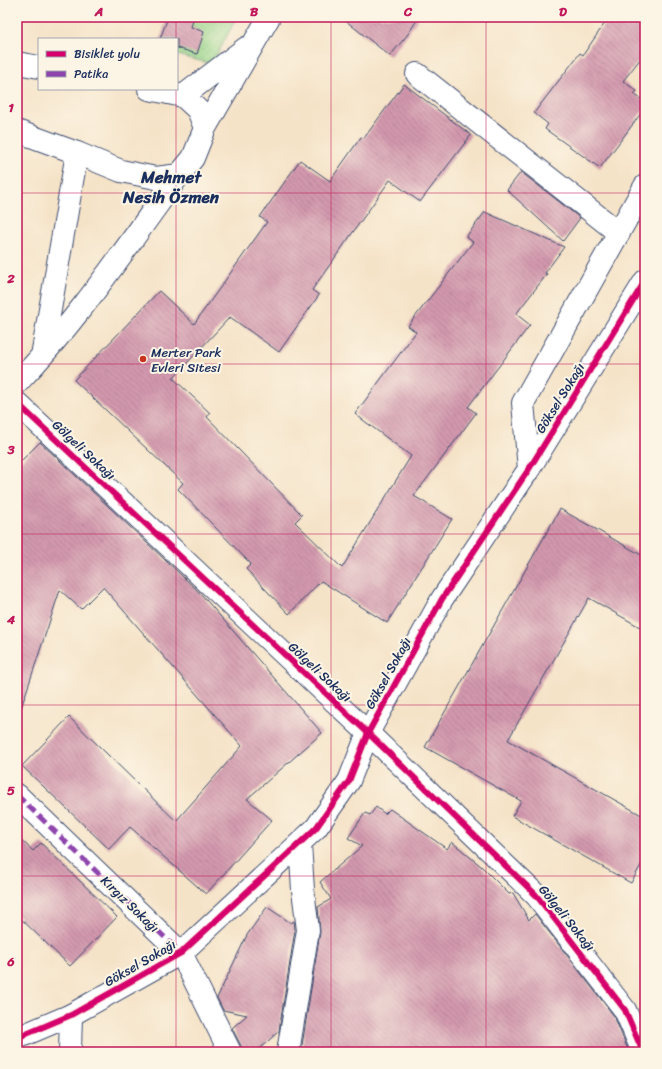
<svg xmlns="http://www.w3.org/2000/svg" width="662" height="1069" font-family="Sriracha,sans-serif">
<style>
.park{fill:url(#park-dots);stroke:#598274}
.building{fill:url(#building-back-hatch)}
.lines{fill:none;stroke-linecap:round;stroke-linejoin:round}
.minor-casing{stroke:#3c4a6e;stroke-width:24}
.tertiary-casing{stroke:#3c4a6e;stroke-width:24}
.secondary-casing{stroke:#3c4a6e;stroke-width:24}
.minor{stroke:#fff;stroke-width:22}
.tertiary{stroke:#fff;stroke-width:22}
.secondary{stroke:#fff;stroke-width:22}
.quiet{stroke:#8e44ad;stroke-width:5;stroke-dasharray:10 5;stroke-linecap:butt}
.cycleway-casing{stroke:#fcf5e5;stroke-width:8}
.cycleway{stroke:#d6006c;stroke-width:6}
.grid{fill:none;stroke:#c2185b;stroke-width:1;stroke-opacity:0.55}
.poi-dot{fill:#c8321e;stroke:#fcf5e5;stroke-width:1.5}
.labels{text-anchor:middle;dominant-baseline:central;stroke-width:4;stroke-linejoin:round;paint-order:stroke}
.poi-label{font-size:13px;fill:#1b2f5e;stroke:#fcf5e5;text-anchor:start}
.street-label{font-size:13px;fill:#1b2f5e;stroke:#fcf5e5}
.district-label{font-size:17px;font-weight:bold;fill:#1b2f5e;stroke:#fcf5e5}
.neatline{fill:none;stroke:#c2185b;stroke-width:1.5}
.grid-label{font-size:13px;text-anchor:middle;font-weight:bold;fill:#c2185b}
</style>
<defs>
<pattern id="park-dots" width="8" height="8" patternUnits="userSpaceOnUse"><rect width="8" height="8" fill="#97d489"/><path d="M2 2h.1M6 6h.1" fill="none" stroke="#82b679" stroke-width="1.8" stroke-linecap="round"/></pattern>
<pattern id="building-back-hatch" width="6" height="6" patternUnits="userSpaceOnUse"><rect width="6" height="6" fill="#d398ad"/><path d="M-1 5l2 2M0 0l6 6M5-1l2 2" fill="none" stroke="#aa7c90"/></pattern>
</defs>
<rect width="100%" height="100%" fill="#fcf5e5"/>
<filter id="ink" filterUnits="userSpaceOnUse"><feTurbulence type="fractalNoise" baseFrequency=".025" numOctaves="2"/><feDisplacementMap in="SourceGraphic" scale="8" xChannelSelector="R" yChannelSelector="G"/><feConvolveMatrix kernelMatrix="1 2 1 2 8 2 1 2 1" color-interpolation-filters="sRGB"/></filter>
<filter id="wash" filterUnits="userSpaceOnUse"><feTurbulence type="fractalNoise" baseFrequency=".012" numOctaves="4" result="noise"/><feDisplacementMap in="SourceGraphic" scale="16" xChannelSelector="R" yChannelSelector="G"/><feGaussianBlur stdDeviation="0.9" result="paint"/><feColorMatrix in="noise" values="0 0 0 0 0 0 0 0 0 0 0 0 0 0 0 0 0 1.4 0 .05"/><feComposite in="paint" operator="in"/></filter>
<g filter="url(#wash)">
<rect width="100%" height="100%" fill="#f5e3c8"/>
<!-- park -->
<path class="park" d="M168,17H237L212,64L177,55V39H161Z"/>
<g id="blocks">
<!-- building -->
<path class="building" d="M168,17H194L191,27L204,32L197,54L177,48V39H160Z
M341,17H419L408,34L390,56Z
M609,17H645V53L623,81L637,91L634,94L645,102V108L600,168L545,129L548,124L534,113L580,53L583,55Z
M404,84L471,135L420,202L390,180L312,290L319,295L279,352L230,317L173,378L210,413L207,417L302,515L295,522L342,568L411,456L355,414L416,332L408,326L473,242L466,237L485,212L564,247L545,273L547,274L516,314L530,325L468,407L476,413L414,496L452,519L387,623L321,581L289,614L246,569L251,564L178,489L183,483L74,380L159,291L194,324L267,222L260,217L300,160L330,181L361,137L364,138Z
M521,172L580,218L563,241L507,190Z
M40,442L200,593L322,733L247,799L272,820L206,894L130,827L109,849L22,766L69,717L176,821L242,746L103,587L81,609L60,590L21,708L17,707V465Z
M560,509L645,557V630L589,598L508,740L645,817V858L631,883L512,816L521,801L425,747Z
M376,807L385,814L390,809L447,849L452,842L482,867L509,894L513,893L529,920L535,914L614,1016L629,1052H301L320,932L318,907L331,899L320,882L362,846L348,838L365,813L370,815Z
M17,836L33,851L41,843L117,917L70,966L17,915Z
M267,907L291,923L294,921L295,930L279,1031L256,1052H242L241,1046L232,1028L247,1015L223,1010L217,998L247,935Z"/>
</g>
</g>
<g filter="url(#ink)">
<use href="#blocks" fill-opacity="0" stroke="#3c4a6e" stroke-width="1"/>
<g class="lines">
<defs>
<path id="minor" d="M417,74L619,233
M17,403L368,733L536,895L625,1010L643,1052
M17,795L181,953L230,1052
M70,1052L71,1015
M288,1052L308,930L303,890L300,844"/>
<path id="tertiary" d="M17,63L39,67
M149,89L183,96
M17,131L77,153
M529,469L523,403L645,186
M17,1038L71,1015L181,953L316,828L349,781L368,733L442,599L529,469L645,281"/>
<path id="secondary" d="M205,128L198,110L183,96L246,48
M42,356L77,153L121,171L156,178L179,175
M17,383C78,320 127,246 179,175L193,158L205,128L269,17"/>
</defs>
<!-- minor casing -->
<use href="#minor" class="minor-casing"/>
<!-- tertiary casing -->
<use href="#tertiary" class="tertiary-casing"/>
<!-- secondary casing -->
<use href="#secondary" class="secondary-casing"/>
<!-- minor -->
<use href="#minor" class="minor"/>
<!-- tertiary -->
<use href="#tertiary" class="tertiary"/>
<!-- secondary -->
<use href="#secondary" class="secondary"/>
<!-- quiet -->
<path class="quiet" d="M17,795L181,953"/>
<defs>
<path id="cycleway" d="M17,403L368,733L536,895L625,1010L643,1052
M17,1038L71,1015L181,953L316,828L349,781L368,733L442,599L529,469L645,281"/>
</defs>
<!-- cycleway casing -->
<use href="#cycleway" class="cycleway-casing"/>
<!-- cycleway -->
<use href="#cycleway" class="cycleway"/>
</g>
</g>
<!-- grid -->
<path class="grid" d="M176,17V39M331,17V1052M486,17V1052M176,89V1052M17,193H645M17,364H645M17,534H645M17,705H645M17,876H645"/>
<!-- markers -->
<circle class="poi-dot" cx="143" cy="359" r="4"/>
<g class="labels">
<!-- poi labels -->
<g class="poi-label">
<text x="151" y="352">Merter Park<tspan x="151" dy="15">Evleri Sitesi</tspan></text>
</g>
<!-- street labels -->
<g class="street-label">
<text transform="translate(560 398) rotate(-58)">Göksel Sokağı</text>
<text transform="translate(84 450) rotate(43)">Gölgeli Sokağı</text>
<text transform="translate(320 672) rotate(43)">Gölgeli Sokağı</text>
<text transform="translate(388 673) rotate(-61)">Göksel Sokağı</text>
<text transform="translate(130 904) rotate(44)">Kırgız Sokağı</text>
<text transform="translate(567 918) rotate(51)">Gölgeli Sokağı</text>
<text transform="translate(140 963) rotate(-30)">Göksel Sokağı</text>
</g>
<!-- district labels -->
<g class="district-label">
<text x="171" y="177">Mehmet<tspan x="171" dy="20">Nesih Özmen</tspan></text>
</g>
</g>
<!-- margin -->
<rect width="662" height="1069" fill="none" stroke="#fcf5e5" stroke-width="44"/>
<!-- legend -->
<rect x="38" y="38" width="140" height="52" fill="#fcf5e5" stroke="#a2a6af"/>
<rect x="46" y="51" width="20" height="6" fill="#d6006c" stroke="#a2a6af"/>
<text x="74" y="58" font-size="12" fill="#1b2f5e">Bisiklet yolu</text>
<rect x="46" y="71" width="20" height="6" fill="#8e44ad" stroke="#a2a6af"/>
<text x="74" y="78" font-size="12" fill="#1b2f5e">Patika</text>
<rect x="22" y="22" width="618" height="1025" class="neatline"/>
<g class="grid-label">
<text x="99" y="16">A</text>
<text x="254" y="16">B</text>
<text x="408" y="16">C</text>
<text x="563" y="16">D</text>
<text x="11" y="112">1</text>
<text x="11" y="283">2</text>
<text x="11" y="454">3</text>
<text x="11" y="624">4</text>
<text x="11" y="795">5</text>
<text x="11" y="966">6</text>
</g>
</svg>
